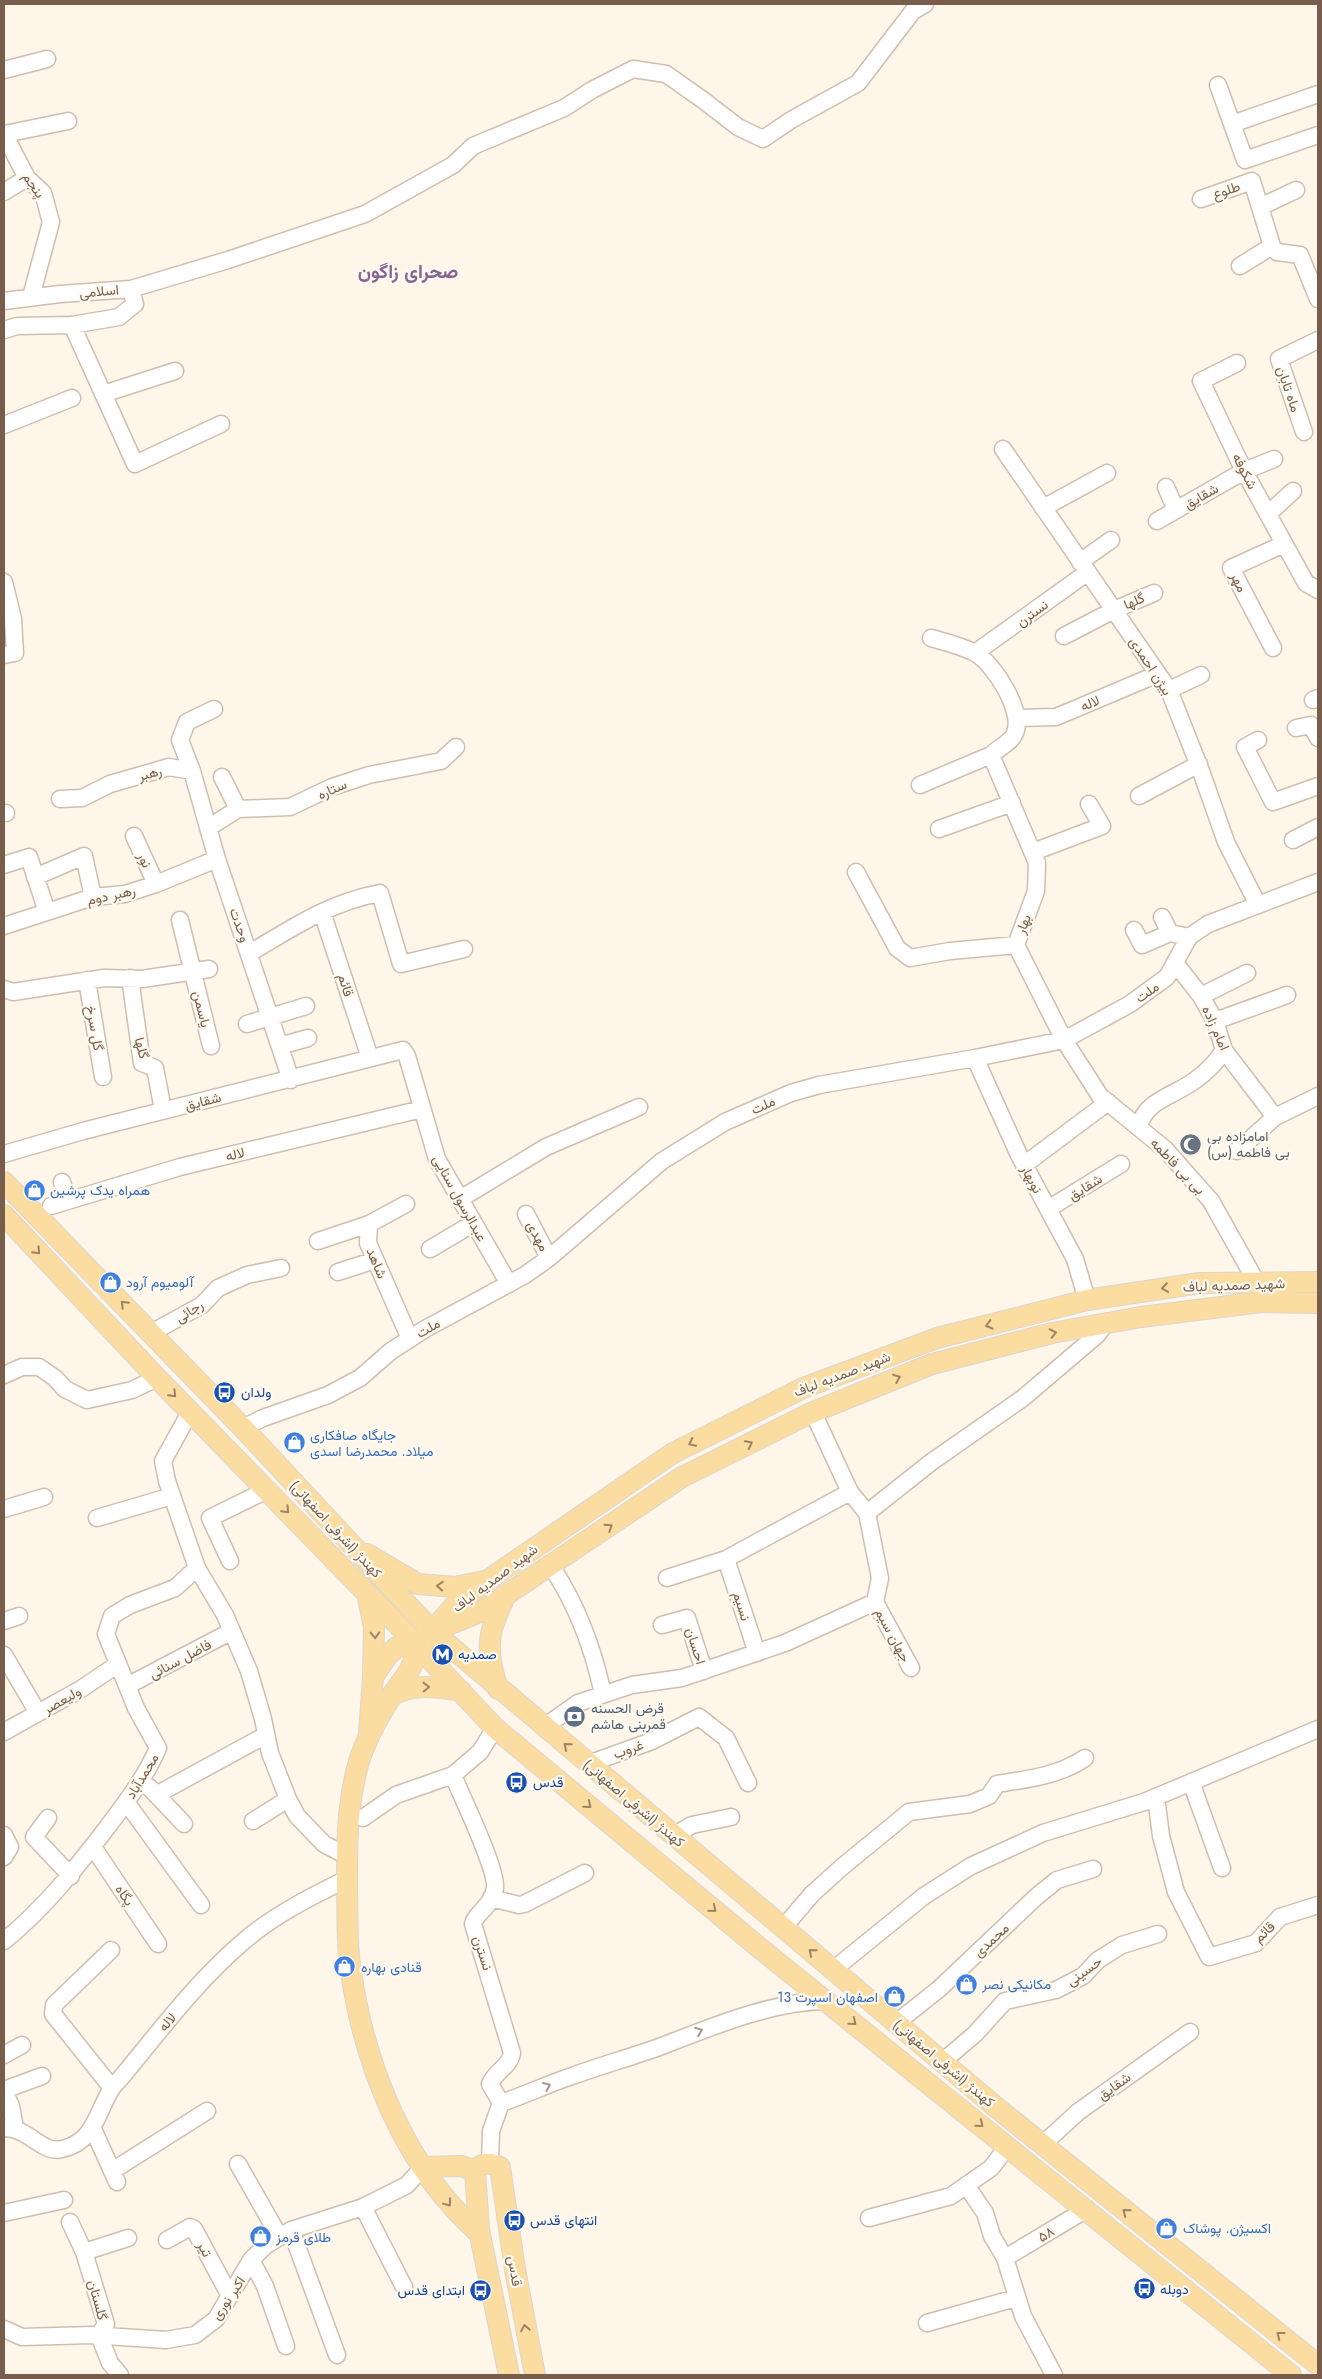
<svg xmlns="http://www.w3.org/2000/svg" width="1322" height="2379" font-family="Jost,Vazirmatn,sans-serif">
<style>
.lines{fill:none;stroke-linecap:round;stroke-linejoin:round}
.minor-casing{stroke:#cfbeae;stroke-width:19}
.major-casing{stroke:#dcd5d0;stroke-width:22}
.minor{stroke:#fff;stroke-width:16}
.major{stroke:#fbdda2;stroke-width:20}
.oneway{stroke:#9f8366}
.oneway2{stroke:#a7968b}
.labels{text-anchor:middle;dominant-baseline:central;stroke-width:4.5;stroke-linejoin:round;paint-order:stroke}
.street-label{font-size:14px;fill:#785d4c;stroke:#fffaf0}
.worship-label{font-size:14px;fill:#5b616d;stroke:#fffaf0;text-anchor:start}
.shop-label{font-size:14px;fill:#366cbe;stroke:#fffaf0;text-anchor:start}
.transit-label{font-size:14px;fill:#164399;stroke:#fffaf0;text-anchor:start}
.service-label{font-size:14px;fill:#4e5e75;stroke:#fffaf0;text-anchor:start}
.district-label{font-size:19px;font-weight:bold;fill:#866494;stroke:#fffaf0}
</style>
<rect width="100%" height="100%" fill="#fdf6e9"/>
<g class="lines">
<defs>
<path id="minor" d="M4,70L47,59
M1218,85L1245,160L1318,135
M1232,124L1318,94
M4,134L27,178L43,193L51,222L31,297
M5,134L68,121
M4,192L27,178
M1201,199L1252,181L1272,246L1277,252L1300,255L1318,299
M1260,207L1296,190
M1240,266L1272,246
M131,289L228,260L365,214L453,165L473,146L564,108L592,90L633,69L666,74L703,100L738,127L763,139L791,120L858,83L913,11L925,4
M4,301L60,294L131,289L135,304L119,317L72,325L17,326L4,330
M72,325L135,464L221,424
M1237,363L1201,381L1244,471L1306,583L1318,590
M103,394L175,371
M4,425L72,398
M1304,432L1279,359L1318,340
M1003,449L1169,690L1201,771L1226,842L1258,905
M1166,487L1176,510
M1043,508L1107,473
M1268,514L1293,491
M1157,521L1244,471L1274,459
M1080,562L1111,540
M4,582L13,619L15,653L4,655
M1064,636L1114,610L1154,593
M931,638C945,642 962,646 975,653C994,663 1026,714 1014,735C1011,742 997,749 991,755L1037,863L1036,891L1016,945L1064,1040L1100,1096L1165,1149L1211,1201L1257,1283
M1273,648L1231,568L1284,544
M975,653L1088,572
M1169,690L1201,675
M1313,700L1318,698
M1018,718L1056,717L1158,674
M1296,728L1311,725L1318,738
M1258,740L1245,747L1273,802L1318,786
M192,771L217,859L291,1080
M222,777L238,809
M920,785L991,755
M1139,796L1199,764
M60,799L82,798L110,784L169,767L192,771L180,740L187,722L214,709
M4,813H6
M208,828L238,809L290,807L332,787L369,775L441,761L456,747
M939,829L1012,803
M134,836L156,884
M1293,840L1318,827
M1033,852L1102,826L1089,804
M4,865L29,857L47,912
M856,872L897,948L910,958L950,951L1016,945
M35,877L84,856L93,897
M322,912L370,1058
M1162,917L1170,933
M180,920L211,1046
M4,926L93,897L125,894L156,884L217,859
M1134,930L1142,945L1170,933L1189,937
M250,953C292,928 330,902 380,893L401,964L464,949
M1175,963L1201,996L1215,1021L1224,1050L1275,1117
M130,978L142,1063L155,1068L163,1110
M87,980L103,1077
M4,989L13,992L104,978L142,979L209,969
M1201,996L1247,973
M1215,1021L1287,995
M247,1024L306,1006
M280,1046L308,1038
M975,1058L1019,1155L1075,1259L1087,1300
M1139,1127C1145,1100 1174,1096 1194,1081C1207,1072 1216,1063 1224,1050
M1237,1151L1275,1117L1318,1096
M4,1154L83,1131L403,1050L407,1056L437,1159L509,1284
M1024,1165L1108,1102
M62,1182L68,1201
M460,1199L546,1147L639,1107
M406,1204L369,1224L368,1243L410,1339
M51,1206L180,1167L422,1109
M1048,1209L1121,1164
M526,1214L549,1258
M318,1241L369,1224
M430,1249L474,1223
M338,1272L375,1260
M151,1333L202,1305L218,1288L247,1275L281,1268
M4,1375L22,1367H39L55,1378L65,1389L87,1400L132,1390L157,1378
M190,1412L163,1461L167,1481L197,1568L225,1615L249,1671L263,1719L270,1753L288,1799L297,1816L324,1844L347,1856
M243,1428L263,1418L328,1395L360,1378L391,1351L425,1329L525,1275L549,1258L662,1161L725,1122L791,1093L819,1085L975,1058L1064,1040L1130,1004L1167,977L1189,937L1208,924L1318,882
M4,1509L44,1497
M867,1513L930,1463L1023,1398L1097,1335L1106,1323
M97,1518L172,1496
M726,1559L757,1653
M230,1561L210,1518L267,1490
M551,1566C578,1606 593,1648 603,1694
M667,1578L726,1559L850,1492
M875,1602L911,1668
M4,1621L19,1616
M662,1625L687,1618L704,1671
M4,1655L38,1713
M127,1686L232,1631
M544,1727L578,1703L632,1685L682,1678L785,1643L875,1602L880,1578L867,1513L850,1492L817,1421L811,1413
M4,1732L81,1689L118,1664
M588,1764L652,1741L699,1717L726,1738L748,1783
M453,1775C462,1798 497,1868 495,1888C492,1907 475,1913 473,1924L512,2053C510,2067 495,2071 490,2084L501,2103
M1191,1782L1222,1868
M149,1787L184,1824
M156,1795L266,1735
M1156,1797L1161,1836L1176,1892L1209,1957L1256,1943L1280,1917L1318,1905
M126,1802L201,1905
M48,1818L34,1837L71,1876
M363,1818L396,1795L453,1775L480,1752L495,1728
M253,1821L288,1799
M4,1835L10,1847L4,1857
M673,1836L692,1825L731,1817
M93,1847L158,1944
M491,1898L519,1905L524,1904L585,1873
M783,1928L812,1894L842,1867L909,1812L970,1804L989,1796L997,1784C1029,1779 1058,1776 1085,1758
M4,1941C45,1908 77,1867 109,1825C127,1801 146,1776 158,1748L136,1708L106,1634L112,1616L130,1605L175,1588L197,1568
M111,1950L54,2005L53,2014L112,2088
M833,1970L924,1896L971,1866L1043,1833L1144,1802L1318,1729
M896,2023L939,1989L1036,1897L1057,1880L1093,1869
M4,2055L22,2045
M942,2062L975,2034L1005,2001L1056,1990L1083,1976L1098,1960L1122,1945L1158,1934
M4,2090L42,2076
M4,2091L11,2106L15,2128
M501,2103C525,2095 548,2084 572,2076C602,2065 632,2057 662,2046C711,2027 773,2001 826,2001
M4,2128C30,2128 41,2154 62,2149C95,2142 97,2111 112,2088C116,2083 121,2078 125,2073C162,2028 199,1979 244,1941C274,1915 312,1896 347,1879
M93,2129L117,2182
M1042,2145L1078,2112L1190,2032
M490,2162L491,2131L501,2103
M238,2164L279,2236
M112,2171L207,2111
M966,2185L985,2213L992,2236L1005,2258L1023,2316L1054,2375
M363,2207L404,2287
M4,2213L64,2200
M869,2218L951,2196L991,2168L1008,2146
M70,2222L84,2252L106,2324L99,2335L110,2363L120,2375
M291,2230L337,2355
M167,2240L190,2227L194,2229L230,2296
M84,2252L128,2238
M1005,2258L1087,2209
M251,2260L265,2286L286,2346
M927,2323L1016,2298
M4,2329L22,2337L92,2335L166,2340L195,2335L216,2319L251,2260L265,2246L291,2230L363,2207L407,2185L423,2167"/>
<path id="major" d="M4,1182L243,1428L432,1631L997,2108L1318,2365
M4,1215L157,1378L396,1623L495,1728L762,1950L1291,2375
M367,1554L418,1584L455,1587L484,1581
M367,1593L374,1627L373,1676
M436,1630L482,1611L682,1477L811,1413L932,1364L1052,1333L1141,1317L1261,1302L1318,1303
M417,1644C413,1674 405,1674 391,1697C377,1719 365,1740 358,1765C347,1806 347,1842 347,1885C348,1913 346,1943 351,1972C365,2068 406,2169 480,2234
M498,1689C485,1650 487,1632 506,1595
M392,1695C416,1683 436,1687 461,1691
M369,1734L373,1677L387,1656L397,1647L417,1644L432,1631L455,1605L488,1580L673,1453L803,1388L937,1338L1087,1300L1200,1283L1318,1282
M423,2167L462,2166L475,2171
M475,2171C483,2162 489,2162 500,2167L515,2269L535,2375
M475,2171L479,2230L509,2375"/>
</defs>
<!-- minor casing -->
<use href="#minor" class="minor-casing"/>
<!-- major casing -->
<use href="#major" class="major-casing"/>
<!-- minor -->
<use href="#minor" class="minor"/>
<!-- major -->
<use href="#major" class="major"/>
</g>
<!-- one-way arrows -->
<defs><path id="oneway-chevron" d="M-2-3.5L2.5 0L-2 3.5" fill="none" stroke-width="1.6" stroke-linecap="round" stroke-linejoin="round" transform="scale(1.25)"/></defs>
<g class="oneway">
<use href="#oneway-chevron" transform="translate(37 1251) rotate(47)"/>
<use href="#oneway-chevron" transform="translate(1165 1288) rotate(172)"/>
<use href="#oneway-chevron" transform="translate(124 1304) rotate(-135)"/>
<use href="#oneway-chevron" transform="translate(989 1325) rotate(166)"/>
<use href="#oneway-chevron" transform="translate(1053 1333) rotate(-12)"/>
<use href="#oneway-chevron" transform="translate(897 1378) rotate(-22)"/>
<use href="#oneway-chevron" transform="translate(173 1394) rotate(46)"/>
<use href="#oneway-chevron" transform="translate(692 1443) rotate(154)"/>
<use href="#oneway-chevron" transform="translate(749 1444) rotate(-27)"/>
<use href="#oneway-chevron" transform="translate(286 1510) rotate(46)"/>
<use href="#oneway-chevron" transform="translate(609 1527) rotate(-34)"/>
<use href="#oneway-chevron" transform="translate(440 1586) rotate(-175)"/>
<use href="#oneway-chevron" transform="translate(375 1635) rotate(88)"/>
<use href="#oneway-chevron" transform="translate(426 1687) rotate(-1)"/>
<use href="#oneway-chevron" transform="translate(567 1746) rotate(-140)"/>
<use href="#oneway-chevron" transform="translate(588 1805) rotate(40)"/>
<use href="#oneway-chevron" transform="translate(713 1909) rotate(40)"/>
<use href="#oneway-chevron" transform="translate(812 1952) rotate(-140)"/>
<use href="#oneway-chevron" transform="translate(853 2022) rotate(39)"/>
<use href="#oneway-chevron" transform="translate(980 2124) rotate(39)"/>
<use href="#oneway-chevron" transform="translate(448 2203) rotate(53)"/>
<use href="#oneway-chevron" transform="translate(1126 2212) rotate(-141)"/>
<use href="#oneway-chevron" transform="translate(525 2328) rotate(-100)"/>
<use href="#oneway-chevron" transform="translate(1280 2335) rotate(-142)"/>
</g>
<g class="oneway2">
<use href="#oneway-chevron" transform="translate(699 2031) rotate(-21)"/>
<use href="#oneway-chevron" transform="translate(547 2086) rotate(-23)"/>
</g>
<!-- icons -->
<defs>
<symbol id="mosque-disc" viewBox="-11 -11 22 22"><circle r="9.5" fill="#6b7280" stroke="#fffaf0"/><path d="M3.5-4.9A6 6 0 1 0 3.5 4.9A5 5 0 1 1 3.5-4.9Z" fill="#fff"/></symbol>
<symbol id="shop-disc" viewBox="-11 -11 22 22"><circle r="9.5" fill="#3f7fe0" stroke="#fffaf0"/><path d="M-5-2.5h2.3a2.7 3.5 0 0 1 5.4 0H5L5.5 6h-11ZM-1.5-2.5h3a1.5 2.3 0 0 0-3 0Z" fill="#fff"/></symbol>
<symbol id="bus-disc" viewBox="-11 -11 22 22"><circle r="9.5" fill="#1a4fb4" stroke="#fffaf0"/><path d="M-5-6H5V4H4V6H2V4H-2V6H-4V4H-5ZM-3.5-4V0h7V-4ZM-3.5 1.2v1.5H-2V1.2ZM2 1.2v1.5H3.5V1.2Z" fill="#fff"/></symbol>
<symbol id="metro-disc" viewBox="-11 -11 22 22"><circle r="9.5" fill="#1a4fb4" stroke="#fffaf0"/><path d="M-5.5 5V-5H-3L0 0L3-5H5.5V5H3V-.5L0 4L-3-.5V5Z" fill="#fff"/></symbol>
<symbol id="bank-disc" viewBox="-11 -11 22 22"><circle r="9.5" fill="#5c6f8a" stroke="#fffaf0"/><path d="M-6-4H6V4H-6ZM0-2.3a2.3 2.3 0 1 0 0 4.6a2.3 2.3 0 1 0 0-4.6Z" fill="#fff"/></symbol>
</defs>
<g fill-rule="evenodd">
<use href="#mosque-disc" x="1178" y="1132" width="25" height="25"/>
<use href="#shop-disc" x="22" y="1178" width="25" height="25"/>
<use href="#shop-disc" x="98" y="1270" width="25" height="25"/>
<use href="#bus-disc" x="212" y="1380" width="25" height="25"/>
<use href="#shop-disc" x="282" y="1430" width="25" height="25"/>
<use href="#metro-disc" x="430" y="1642" width="25" height="25"/>
<use href="#bank-disc" x="562" y="1704" width="25" height="25"/>
<use href="#bus-disc" x="504" y="1770" width="25" height="25"/>
<use href="#shop-disc" x="332" y="1954" width="25" height="25"/>
<use href="#shop-disc" x="954" y="1972" width="25" height="25"/>
<use href="#shop-disc" x="882" y="1984" width="25" height="25"/>
<use href="#bus-disc" x="502" y="2208" width="25" height="25"/>
<use href="#shop-disc" x="1154" y="2216" width="25" height="25"/>
<use href="#shop-disc" x="248" y="2224" width="25" height="25"/>
<use href="#bus-disc" x="1132" y="2276" width="25" height="25"/>
<use href="#bus-disc" x="468" y="2278" width="25" height="25"/>
</g>
<g class="labels">
<!-- street labels -->
<g class="street-label">
<text transform="translate(34 185) rotate(55)">پنجم</text>
<text transform="translate(1226 190) rotate(-19)">طلوع</text>
<text transform="translate(99 291) rotate(-5)">اسلامی</text>
<text transform="translate(1289 389) rotate(71)">ماه تابان</text>
<text transform="translate(1245 471) rotate(63)">شکوفه</text>
<text transform="translate(1201 496) rotate(-30)">شقایق</text>
<text transform="translate(1239 582) rotate(64)">مهر</text>
<text transform="translate(1134 601) rotate(-23)">گلها</text>
<text transform="translate(1032 613) rotate(-36)">نسترن</text>
<text transform="translate(1151 666) rotate(57)">بیژن احمدی</text>
<text transform="translate(1090 703) rotate(-23)">لاله</text>
<text transform="translate(150 773) rotate(-15)">رهبر</text>
<text transform="translate(332 789) rotate(-24)">ستاره</text>
<text transform="translate(145 860) rotate(65)">نور</text>
<text transform="translate(111 895) rotate(-12)">رهبر دوم</text>
<text transform="translate(1023 924) rotate(-69)">بهار</text>
<text transform="translate(240 925) rotate(71)">وحدت</text>
<text transform="translate(346 985) rotate(72)">قائم</text>
<text transform="translate(1147 992) rotate(-36)">ملت</text>
<text transform="translate(202 1009) rotate(76)">یاسمن</text>
<text transform="translate(95 1028) rotate(80)">گل سرخ</text>
<text transform="translate(1216 1028) rotate(66)">امام زاده</text>
<text transform="translate(142 1048) rotate(76)">گلها</text>
<text transform="translate(203 1101) rotate(-14)">شقایق</text>
<text transform="translate(763 1105) rotate(-24)">ملت</text>
<text transform="translate(235 1154) rotate(-13)">لاله</text>
<text transform="translate(1178 1166) rotate(46)">بی بی فاطمه</text>
<text transform="translate(1032 1179) rotate(62)">نوبهار</text>
<text transform="translate(1085 1187) rotate(-32)">شقایق</text>
<text transform="translate(460 1198) rotate(61)">عبدالرسول سنایی</text>
<text transform="translate(538 1236) rotate(62)">مهدی</text>
<text transform="translate(377 1263) rotate(67)">شاهد</text>
<text transform="translate(1234 1285) rotate(-2)">شهید صمدیه لباف</text>
<text transform="translate(189 1311) rotate(-32)">رجائی</text>
<text transform="translate(428 1328) rotate(-30)">ملت</text>
<text transform="translate(842 1374) rotate(-21)">شهید صمدیه لباف</text>
<text transform="translate(336 1529) rotate(47)">کهندژ (اشرفی اصفهانی)</text>
<text transform="translate(495 1578) rotate(-37)">شهید صمدیه لباف</text>
<text transform="translate(742 1606) rotate(72)">نسیم</text>
<text transform="translate(893 1635) rotate(62)">جهان سیم</text>
<text transform="translate(696 1646) rotate(73)">احسان</text>
<text transform="translate(180 1659) rotate(-28)">فاضل سنائی</text>
<text transform="translate(62 1700) rotate(-30)">ولیعصر</text>
<text transform="translate(628 1749) rotate(-20)">غروب</text>
<text transform="translate(142 1776) rotate(-59)">محمدآباد</text>
<text transform="translate(634 1803) rotate(40)">کهندژ (اشرفی اصفهانی)</text>
<text transform="translate(125 1895) rotate(56)">پگاه</text>
<text transform="translate(1264 1932) rotate(-43)">قائم</text>
<text transform="translate(991 1940) rotate(-43)">محمدی</text>
<text transform="translate(483 1953) rotate(72)">نسترن</text>
<text transform="translate(1084 1971) rotate(-36)">حسینی</text>
<text transform="translate(167 2022) rotate(-50)">لاله</text>
<text transform="translate(944 2063) rotate(40)">کهندژ (اشرفی اصفهانی)</text>
<text transform="translate(1114 2086) rotate(-36)">شقایق</text>
<text transform="translate(1046 2234) rotate(-31)">۵۸</text>
<text transform="translate(205 2249) rotate(62)">تیر</text>
<text transform="translate(515 2271) rotate(81)">قدس</text>
<text transform="translate(228 2298) rotate(-56)">اکبر نوری</text>
<text transform="translate(98 2300) rotate(75)">گلستان</text>
</g>
<!-- worship labels -->
<g class="worship-label">
<text x="1207" y="1136">امامزاده بی<tspan x="1207" dy="16">بی فاطمه (س)</tspan></text>
</g>
<!-- shop labels -->
<g class="shop-label">
<text x="50" y="1190">همراه یدک پرشین</text>
<text x="126" y="1282">آلومیوم آرود</text>
<text x="310" y="1435">جایگاه صافکاری<tspan x="310" dy="16">میلاد. محمدرضا اسدی</tspan></text>
<text x="361" y="1967">قنادی بهاره</text>
<text x="982" y="1984">مکانیکی نصر</text>
<text x="878" y="1997" text-anchor="end">اصفهان اسپرت 13</text>
<text x="1183" y="2228">اکسیژن. پوشاک</text>
<text x="276" y="2237">طلای قرمز</text>
</g>
<!-- transit labels -->
<g class="transit-label">
<text x="241" y="1392">ولدان</text>
<text x="458" y="1654">صمدیه</text>
<text x="533" y="1782">قدس</text>
<text x="530" y="2220">انتهای قدس</text>
<text x="1160" y="2289">دوبله</text>
<text x="465" y="2290" text-anchor="end">ابتدای قدس</text>
</g>
<!-- service labels -->
<g class="service-label">
<text x="591" y="1708">قرض الحسنه<tspan x="591" dy="16">قمربنی هاشم</tspan></text>
</g>
<!-- district labels -->
<g class="district-label">
<text x="408" y="271">صحرای زاگون</text>
</g>
</g>
<!-- border -->
<rect width="1322" height="2379" fill="none" stroke="#785d4c" stroke-width="10"/>
</svg>
